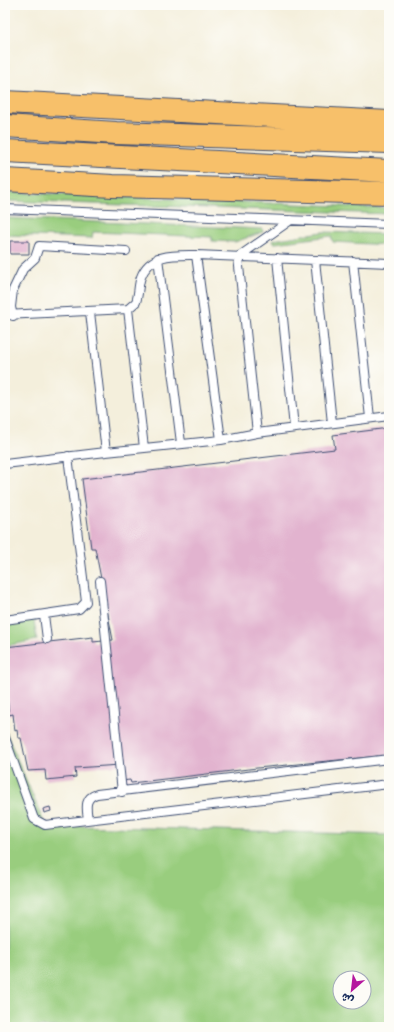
<svg xmlns="http://www.w3.org/2000/svg" width="394" height="1032" font-family="'Patrick Hand','Playpen Sans Arabic',sans-serif">
<style>
.green{fill:#99cd7e;stroke:#5a7e6e;fill-rule:evenodd}
.building{fill:#e2b3cf}
.lines{fill:none;stroke-linecap:round;stroke-linejoin:round}
.lane-casing{stroke:#3c4c71;stroke-width:10}
.highway-casing{stroke:#3c4c71;stroke-width:24}
.lane{stroke:#fff;stroke-width:8}
.highway{stroke:#f7c06b;stroke-width:22}
</style>
<rect width="100%" height="100%" fill="#fdfcf7"/>
<filter id="ink" filterUnits="userSpaceOnUse"><feTurbulence type="fractalNoise" baseFrequency=".025" numOctaves="2"/><feDisplacementMap in="SourceGraphic" scale="8" xChannelSelector="R" yChannelSelector="G"/><feConvolveMatrix kernelMatrix="1 2 1 2 8 2 1 2 1" color-interpolation-filters="sRGB"/></filter>
<filter id="wash" filterUnits="userSpaceOnUse"><feTurbulence type="fractalNoise" baseFrequency=".012" numOctaves="4" result="noise"/><feDisplacementMap in="SourceGraphic" scale="16" xChannelSelector="R" yChannelSelector="G"/><feGaussianBlur stdDeviation="0.9" result="paint"/><feColorMatrix in="noise" values="0 0 0 0 0 0 0 0 0 0 0 0 0 0 0 0 0 1.4 0 .05"/><feComposite in="paint" operator="in"/></filter>
<g filter="url(#wash)">
<rect width="100%" height="100%" fill="#f4efdc"/>
<!-- green -->
<path class="green" d="M5,192L389,208V214L5,201Z
M5,218L262,229L263,232L235,242L212,241V237L93,232L92,238L5,235Z
M322,232L389,234V245L333,242L331,236L275,243L273,242V240Z
M34,620L37,640L5,646V624Z
M5,730L45,825L389,835V1027H5ZM340,978H364V1002H340Z"/>
<g id="blocks">
<!-- building -->
<path class="building" d="M10,241H29V254H10Z
M389,428V755L257,768L131,783L130,780L121,781L120,765L75,768L76,777L46,780L45,770L28,771L21,738H18L17,730L15,731L13,714L9,715L5,678V647L93,637V642L113,640L95,548H91L82,479L335,449L333,435Z
M50,807L51,811L44,813L43,809Z"/>
</g>
</g>
<g filter="url(#ink)">
<use href="#blocks" fill-opacity="0" stroke="#3c4c71" stroke-width="1"/>
<g class="lines">
<defs>
<path id="lane" d="M5,209L389,224
M196,255L221,440
M158,258L181,443
M277,258L294,428
M315,260L332,423
M353,261L370,418
M128,309L144,448
M90,312L106,452
M5,315L128,309L136,302C139,294 138,285 141,277C150,253 175,255 196,255L389,263
M13,316L11,307L13,290L23,269L35,258L39,246L126,251
M257,433L238,257L291,220
M5,464L106,452L221,440L257,433L389,416
M100,581L122,792
M44,615L47,639
M5,620L79,609L86,602L68,456
M5,738L34,819L45,825L389,784
M88,820C87,810 83,798 97,794L389,759"/>
<path id="highway" d="M5,102L389,122
M5,126L116,133L389,142
M5,151L389,171
M5,180L113,186L389,193"/>
</defs>
<!-- lane casing -->
<use href="#lane" class="lane-casing"/>
<!-- highway casing -->
<use href="#highway" class="highway-casing"/>
<!-- lane -->
<use href="#lane" class="lane"/>
<!-- highway -->
<use href="#highway" class="highway"/>
</g>
</g>
<!-- margin -->
<rect width="394" height="1032" fill="none" stroke="#fdfcf7" stroke-width="20"/>
<!-- north arrow -->
<g transform="translate(352 990) rotate(208)"><circle r="19" fill="#fdfcf7" stroke="#a3aaba"/>
<path d="M0-3L7 15L0 10L-7 15Z" fill="#b5179e"/>
<text y="-6" font-size="11" font-weight="bold" text-anchor="middle" fill="#1b2f5e">ش</text>
</g>
</svg>
